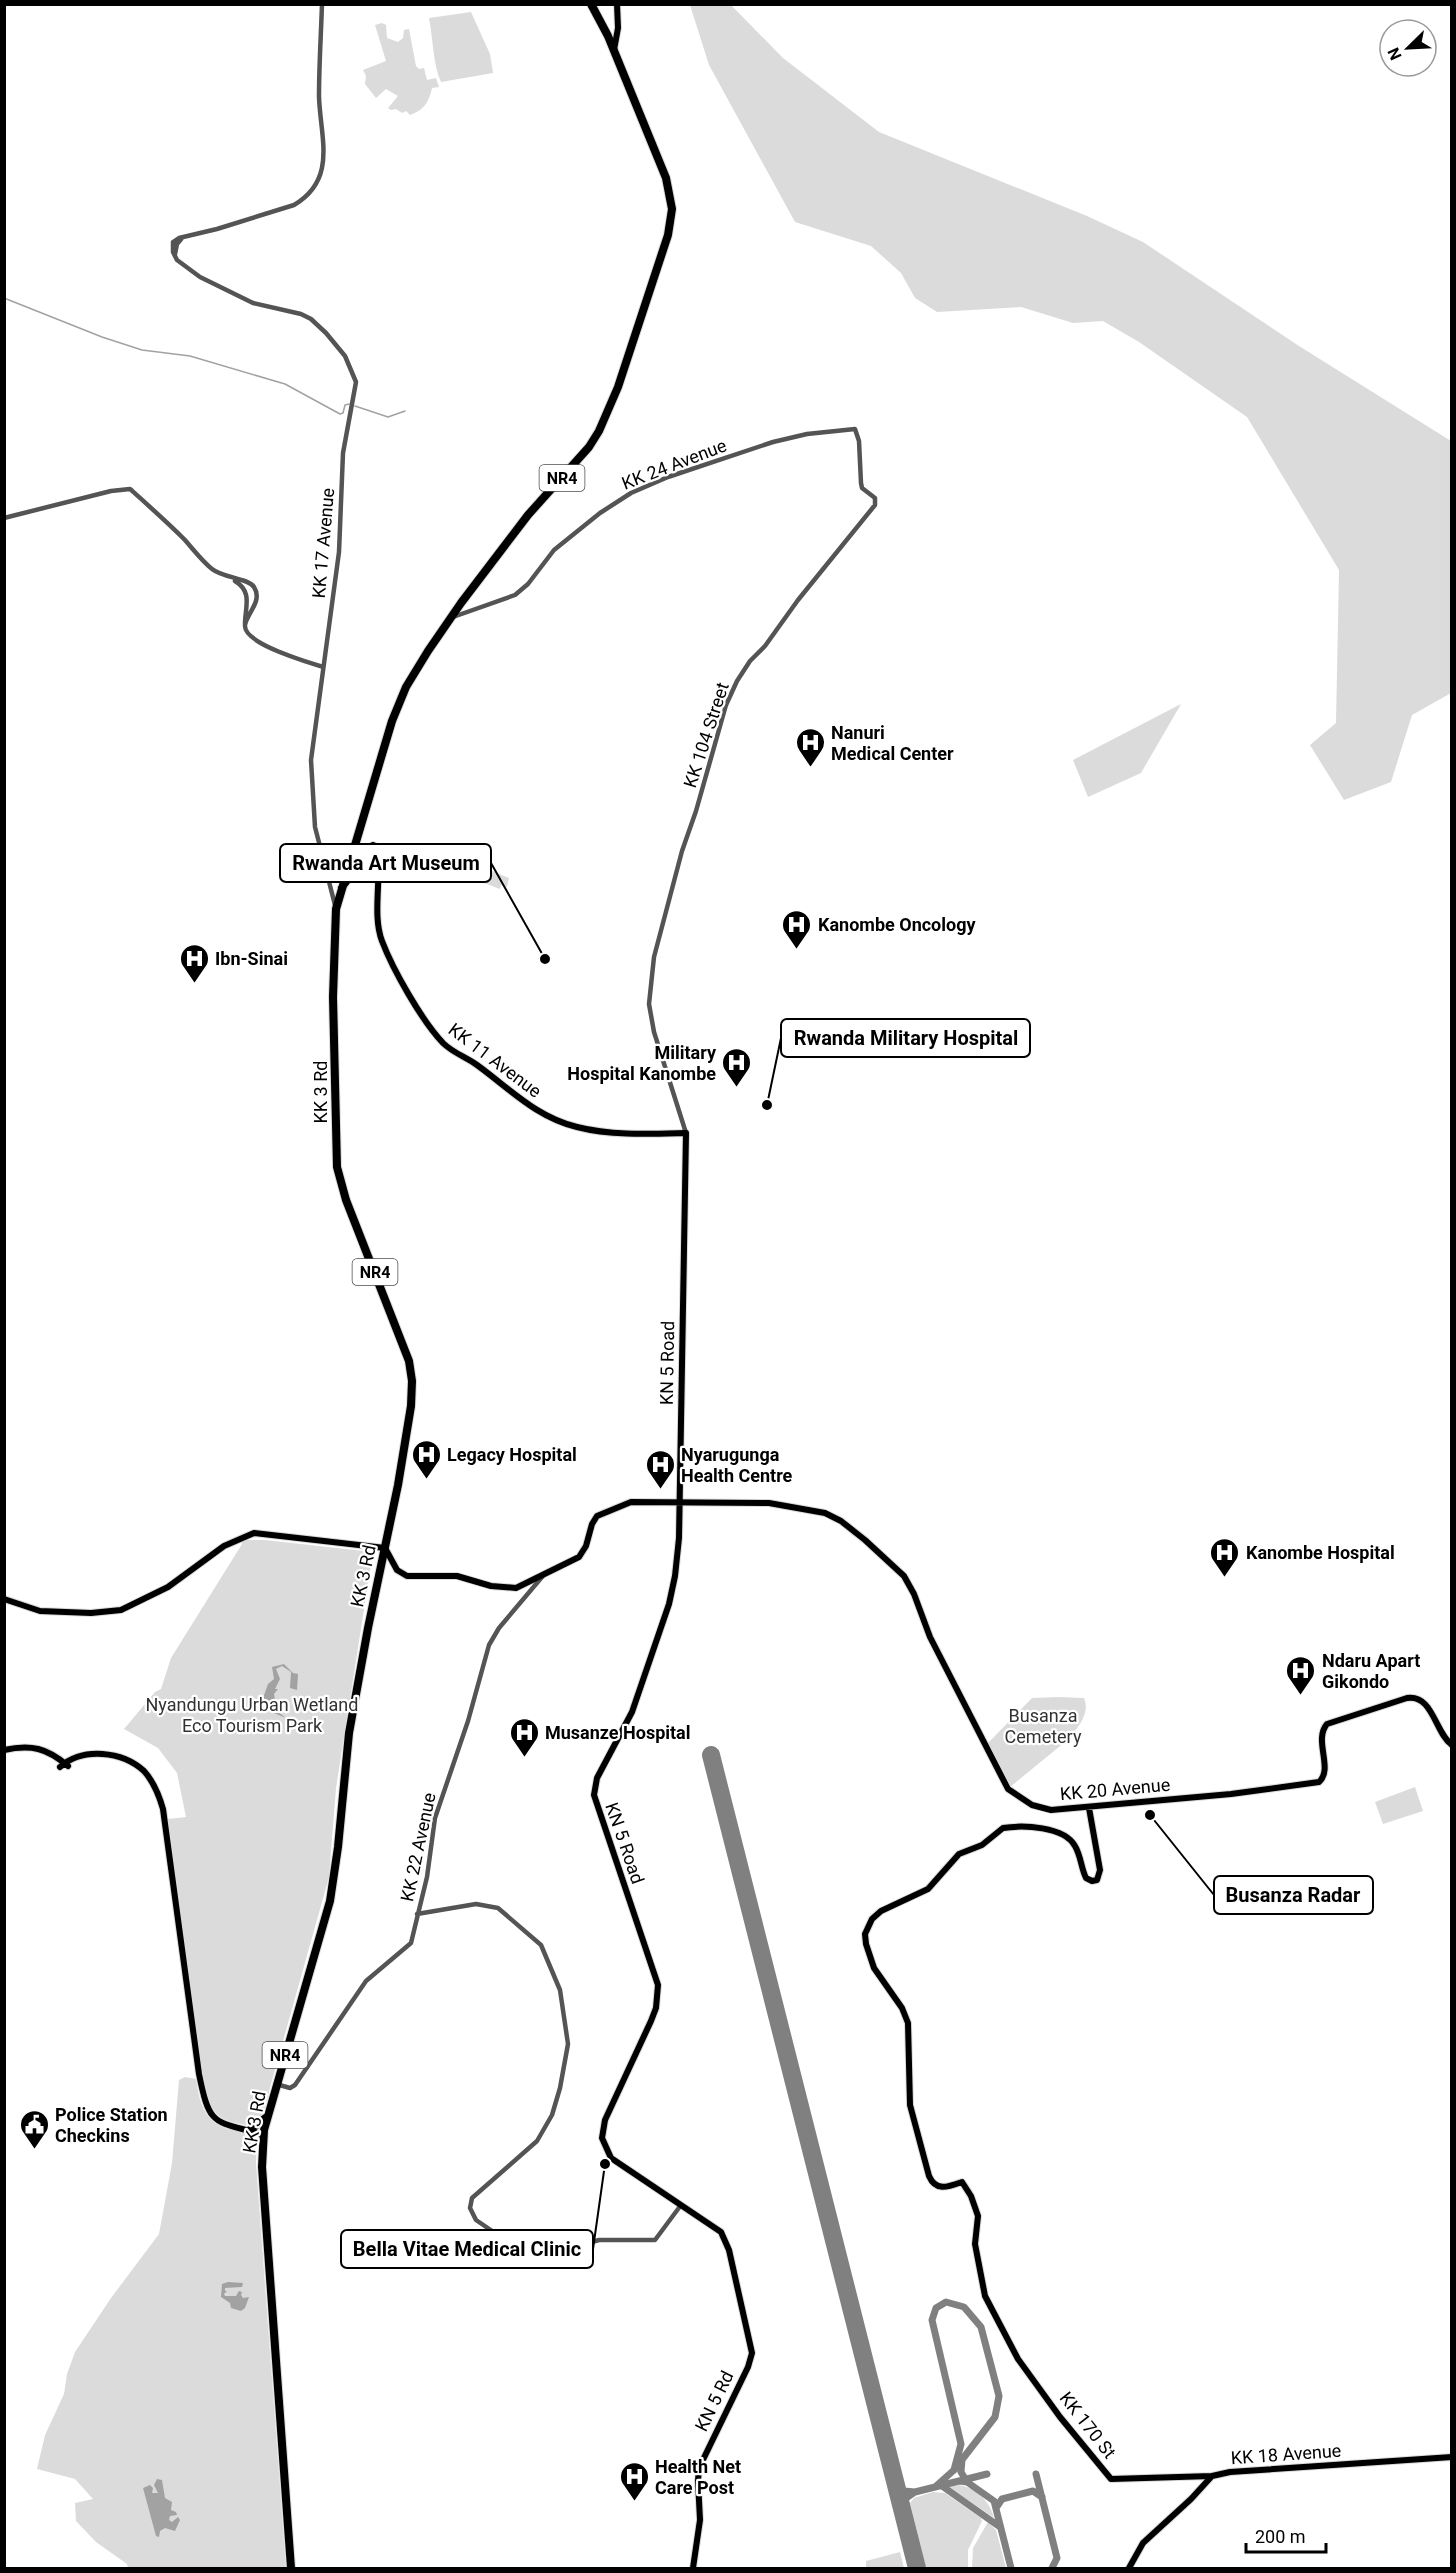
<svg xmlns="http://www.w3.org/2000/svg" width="1456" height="2573" font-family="Roboto,sans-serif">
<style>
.green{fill:#dbdbdb}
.water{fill:#a2a2a2}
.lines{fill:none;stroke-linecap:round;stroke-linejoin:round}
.stream{stroke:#a2a2a2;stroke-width:1.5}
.taxiway{stroke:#808080;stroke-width:7}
.runway{stroke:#808080;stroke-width:18}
.major-casing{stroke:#dbdbdb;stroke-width:8}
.highway-casing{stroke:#dbdbdb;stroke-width:10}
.minor{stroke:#545454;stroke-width:4.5}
.major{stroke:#000;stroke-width:6}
.highway{stroke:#000;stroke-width:8}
.labels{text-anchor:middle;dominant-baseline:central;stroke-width:4.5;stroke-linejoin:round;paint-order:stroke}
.shield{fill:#fff;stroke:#4c4c4c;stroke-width:1.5}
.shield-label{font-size:16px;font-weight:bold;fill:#000}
.street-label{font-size:18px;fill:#000;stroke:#fff}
.poi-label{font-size:18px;font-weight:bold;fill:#000;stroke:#fff;text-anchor:start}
.park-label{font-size:18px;fill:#323232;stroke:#fff}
.leader{fill:none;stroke:#000;stroke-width:2}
.callout-dot{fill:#000;stroke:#fff;stroke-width:2}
.callout{fill:#fff;stroke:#000;stroke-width:2}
.callout-label{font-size:20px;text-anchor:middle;font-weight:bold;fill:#000}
</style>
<rect width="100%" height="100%" fill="#fff"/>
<!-- green -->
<path class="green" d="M690,5H731L783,58L879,132L1087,216L1143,242L1299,346L1451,441V693L1412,715L1391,782L1344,800L1310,745L1336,723L1339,570L1247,417L1139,342L1103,321L1073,323L1021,307L937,312L915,298L901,273L871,246L795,222L709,65Z
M471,12L490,54L493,73L441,82C433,65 433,38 429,18Z
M382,23L386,25L387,38L398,42L403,38L404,30L409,29L416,66L419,69L424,68L427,80L436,78L439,87L432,88C429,102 424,110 410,115L406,111L402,113L396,109L391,110L388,108L398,96L386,89L376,98L365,84L366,76L363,70L386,61L375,25Z
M1181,704L1141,773L1088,797L1073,760Z
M475,864L509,878L507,887L501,885L500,889L471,878Z
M242,1540H265L373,1552L336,1788L329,1877L271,2084C268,2094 265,2117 255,2123C251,2126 246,2125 241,2124C216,2119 212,2112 204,2088L168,1819L186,1817L177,1773L158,1748L124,1729L155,1692L161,1689L171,1658L242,1544Z
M1059,1697L1084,1698C1091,1714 1076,1731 1065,1742L1010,1787L988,1743L1032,1698Z
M1415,1787L1423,1811L1383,1824L1375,1802Z
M185,2077L196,2079C198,2092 200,2105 208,2116C229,2143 259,2116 256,2163L286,2568H128L127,2564L96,2542L76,2521L75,2503L93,2499L75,2479L37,2469L45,2435L64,2394L67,2374L75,2352L111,2298L159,2234L172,2163L179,2080Z
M959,2485C976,2488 990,2501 994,2518L949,2487Z
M933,2492L945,2493L981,2518L982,2521L968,2550V2568H926L910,2503L914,2498Z
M988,2522L996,2530L1006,2568H972L973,2548Z
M900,2552L904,2568H866V2561Z"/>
<!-- water -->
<path class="water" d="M284,1664L293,1673L298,1674L297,1690L290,1688L291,1672L282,1666L276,1669L280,1679L275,1689H278L274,1694L277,1711L286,1718L274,1713L263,1698L268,1684L274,1679L272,1667Z
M228,2282L243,2283L242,2287L225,2288V2291H227L224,2294L225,2296H236L239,2291L242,2292L241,2295L243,2298L249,2297L245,2308L241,2311L231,2308L230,2303L221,2297L222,2284Z
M157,2479L162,2480L165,2498L172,2502L171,2510L176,2512L177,2515L170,2516L169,2520L172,2522L178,2517L180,2520L175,2531L165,2528L160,2531L159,2537L156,2536L143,2488L150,2485L153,2488L152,2493H158L154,2485Z"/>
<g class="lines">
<!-- stream -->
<path class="stream" d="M4,298L102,337L142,350L190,356L285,384L340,414L343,413L345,405L349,404
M355,406L388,417L405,411"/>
<!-- taxiway -->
<path class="taxiway" d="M962,2460L961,2472L967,2482
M1036,2474L1057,2558L1052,2568
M894,2479L904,2491L915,2492
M960,2481L967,2482L994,2501L1011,2568
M942,2486L1000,2527
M935,2487L954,2470L961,2444L932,2320L936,2308L946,2302L964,2307L981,2327L999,2396L995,2417L954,2470
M996,2508L1002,2499L1033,2491L1042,2497
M902,2511L905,2499L915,2492L987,2474"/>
<!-- runway -->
<path class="runway" d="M711,1755L917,2568"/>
<defs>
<path id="major" d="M614,50L618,28L617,4
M341,888C356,877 357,853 373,845L375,846C384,873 371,912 382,941C393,970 422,1021 443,1043C453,1053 466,1057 477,1065C510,1089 536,1117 577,1127C612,1136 650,1134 686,1133L679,1538L675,1576L669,1604L632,1712L597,1778L594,1795L658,1985L656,2008L651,2021L605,2120L602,2138L611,2158L721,2232L729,2250L752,2353L748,2367L699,2468L698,2481L700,2520L693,2568
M4,1599L40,1611L91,1613L121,1610L168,1587L224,1546L254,1533L385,1548L397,1570L407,1576H457L491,1586L516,1588L579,1557L586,1546L592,1524L597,1516L631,1502L769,1503L825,1513L841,1521L865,1540L904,1576L914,1594L930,1637L1008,1789L1032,1805L1051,1810L1231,1794L1319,1782C1334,1769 1313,1740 1327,1724L1407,1698C1433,1694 1435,1733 1452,1745
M4,1750C31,1744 47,1748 68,1766
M60,1767C83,1747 122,1751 144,1771C154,1782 159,1795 163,1809L199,2074C210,2129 214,2120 264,2135
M1089,1808L1100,1870L1097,1880L1092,1881L1086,1878C1081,1868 1081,1856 1075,1846C1064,1826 1023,1825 1003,1828L982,1845L959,1854L928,1889L881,1911L872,1919L865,1934L866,1944L874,1968L902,2008L908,2023L910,2105L929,2176C936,2192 948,2187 962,2182L971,2196L978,2216L975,2244L985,2296L1018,2359L1060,2417L1111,2479L1212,2476
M1129,2568L1143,2543L1191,2499L1212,2476L1230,2472L1452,2457"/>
<path id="highway" d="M251,2129L267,2117
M291,2568L262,2167L264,2130L330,1901L338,1847L349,1733L368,1628L398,1485L411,1406L412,1381L409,1361L346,1200L337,1167L333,997L336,909L392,721L406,687L428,651L461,603L528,515L589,447L599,431L618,387L668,235L672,209L666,178L608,36L591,4"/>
</defs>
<!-- major casing -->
<use href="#major" class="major-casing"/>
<!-- highway casing -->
<use href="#highway" class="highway-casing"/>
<!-- minor -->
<path class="minor" d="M322,4C321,35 319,66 319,96C320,137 338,179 294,205L217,229L179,238L173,242V252L177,260L200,277L253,303L301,314L311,319L326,333L345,356L356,382L343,453L339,552L311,760L315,827L336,909
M175,254L177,244L182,238
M4,518L111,491L130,489C149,506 167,522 184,539C193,549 202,561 212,569C223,578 248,578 254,587C263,601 247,613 245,625C243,644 308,662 323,667
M235,581C253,592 245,607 245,624
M453,617L515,595L528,584L554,550L600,513L631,493L668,477L773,442L807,434L855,429L859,441L861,483L862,488L875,498V505L798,600L765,646L750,661L737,681L726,705L696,811L682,851L654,957L649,1004L654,1032L686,1133
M417,1914L476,1904L498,1908L541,1945L560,1990L568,2044L560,2088L552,2115L537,2141L472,2198L470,2208L476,2220L514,2246L560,2251L599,2240H655L681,2205
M276,2084L290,2088L295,2085L366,1981L411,1943L427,1877L435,1818L468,1721L489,1645L499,1628L542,1577"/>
<!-- major -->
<use href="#major" class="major"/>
<!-- highway -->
<use href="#highway" class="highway"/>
</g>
<!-- icons -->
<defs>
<symbol id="hospital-pin" viewBox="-11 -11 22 30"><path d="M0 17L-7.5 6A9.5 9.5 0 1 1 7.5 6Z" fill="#000" stroke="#fff"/><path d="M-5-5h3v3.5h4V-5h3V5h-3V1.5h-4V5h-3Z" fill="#fff"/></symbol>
<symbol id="civic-pin" viewBox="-11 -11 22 30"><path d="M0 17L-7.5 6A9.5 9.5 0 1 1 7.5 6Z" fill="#000" stroke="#fff"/><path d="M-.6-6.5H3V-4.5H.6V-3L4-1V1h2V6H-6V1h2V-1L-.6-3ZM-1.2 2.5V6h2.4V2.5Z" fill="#fff"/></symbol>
</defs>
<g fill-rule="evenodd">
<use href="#hospital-pin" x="794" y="726" width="33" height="45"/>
<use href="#hospital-pin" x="780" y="908" width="33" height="45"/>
<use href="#hospital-pin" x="178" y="942" width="33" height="45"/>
<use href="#hospital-pin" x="720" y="1046" width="33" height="45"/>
<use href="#hospital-pin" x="410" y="1438" width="33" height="45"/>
<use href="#hospital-pin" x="644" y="1448" width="33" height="45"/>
<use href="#hospital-pin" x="1208" y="1536" width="33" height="45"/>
<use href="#hospital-pin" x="1284" y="1654" width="33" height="45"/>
<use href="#hospital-pin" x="508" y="1716" width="33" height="45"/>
<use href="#civic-pin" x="18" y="2108" width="33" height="45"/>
<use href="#hospital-pin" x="618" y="2460" width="33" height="45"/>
</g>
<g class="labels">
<!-- shield labels -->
<g class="shield">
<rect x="539.5" y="465" width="45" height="26" rx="4.5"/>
<rect x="352.5" y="1259" width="45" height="26" rx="4.5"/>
<rect x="262.5" y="2042" width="45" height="26" rx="4.5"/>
</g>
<g class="shield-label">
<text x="562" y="478">NR4</text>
<text x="375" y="1272">NR4</text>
<text x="285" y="2055">NR4</text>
</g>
<!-- street labels -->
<g class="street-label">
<text transform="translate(674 464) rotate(-21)">KK 24 Avenue</text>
<text transform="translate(323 543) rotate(-85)">KK 17 Avenue</text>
<text transform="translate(706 735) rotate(-72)">KK 104 Street</text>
<text transform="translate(495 1060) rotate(37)">KK 11 Avenue</text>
<text transform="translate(320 1092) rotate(-90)">KK 3 Rd</text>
<text transform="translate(667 1363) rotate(-89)">KN 5 Road</text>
<text transform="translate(363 1576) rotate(-78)">KK 3 Rd</text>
<text transform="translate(1115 1789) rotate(-5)">KK 20 Avenue</text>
<text transform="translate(625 1843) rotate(71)">KN 5 Road</text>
<text transform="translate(418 1847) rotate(-78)">KK 22 Avenue</text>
<text transform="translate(254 2122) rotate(-80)">KK 3 Rd</text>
<text transform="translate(714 2401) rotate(-64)">KN 5 Rd</text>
<text transform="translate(1088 2425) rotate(52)">KK 170 St</text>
<text transform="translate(1286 2454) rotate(-4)">KK 18 Avenue</text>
</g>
<!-- poi labels -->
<g class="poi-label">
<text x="831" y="732">Nanuri<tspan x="831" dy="21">Medical Center</tspan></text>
<text x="818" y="924">Kanombe Oncology</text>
<text x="215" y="958">Ibn-Sinai</text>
<text x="716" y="1052" text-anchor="end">Military<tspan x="716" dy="21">Hospital Kanombe</tspan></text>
<text x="447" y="1454">Legacy Hospital</text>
<text x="681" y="1454">Nyarugunga<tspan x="681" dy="21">Health Centre</tspan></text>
<text x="1246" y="1552">Kanombe Hospital</text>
<text x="1322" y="1660">Ndaru Apart<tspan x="1322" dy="21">Gikondo</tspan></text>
<text x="545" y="1732">Musanze Hospital</text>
<text x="55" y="2114">Police Station<tspan x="55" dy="21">Checkins</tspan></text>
<text x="655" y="2466">Health Net<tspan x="655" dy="21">Care Post</tspan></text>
</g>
<!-- park labels -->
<g class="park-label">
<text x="252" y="1704">Nyandungu Urban Wetland<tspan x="252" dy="21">Eco Tourism Park</tspan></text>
<text x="1043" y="1715">Busanza<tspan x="1043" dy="21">Cemetery</tspan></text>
</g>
</g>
<!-- callouts -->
<path class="leader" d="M545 959L491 863M767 1105L781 1038M1150 1815L1214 1895M605 2164L593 2249"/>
<g class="callout-dot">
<circle cx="545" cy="959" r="6"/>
<circle cx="767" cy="1105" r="6"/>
<circle cx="1150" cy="1815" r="6"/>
<circle cx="605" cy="2164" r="6"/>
</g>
<g class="callout">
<rect x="280" y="844" width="211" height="38" rx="6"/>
<rect x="781" y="1019" width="249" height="38" rx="6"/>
<rect x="1214" y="1876" width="159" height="38" rx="6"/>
<rect x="341" y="2230" width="252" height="38" rx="6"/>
</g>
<g class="callout-label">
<text x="386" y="870">Rwanda Art Museum</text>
<text x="906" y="1045">Rwanda Military Hospital</text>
<text x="1293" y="1902">Busanza Radar</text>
<text x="467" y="2256">Bella Vitae Medical Clinic</text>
</g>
<!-- border -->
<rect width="1456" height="2573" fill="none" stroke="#000000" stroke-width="12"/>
<!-- north arrow -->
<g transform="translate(1408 48) rotate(246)"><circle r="28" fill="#ffffff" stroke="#999999" stroke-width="1.5"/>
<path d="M0-4.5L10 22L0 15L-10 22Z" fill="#000000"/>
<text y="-9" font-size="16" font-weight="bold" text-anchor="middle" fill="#000000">N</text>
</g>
<!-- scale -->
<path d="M1246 2543v9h80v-9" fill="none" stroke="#000000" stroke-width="3"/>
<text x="1255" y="2543" font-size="18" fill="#000000" stroke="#ffffff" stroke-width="4.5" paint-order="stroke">200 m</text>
</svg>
